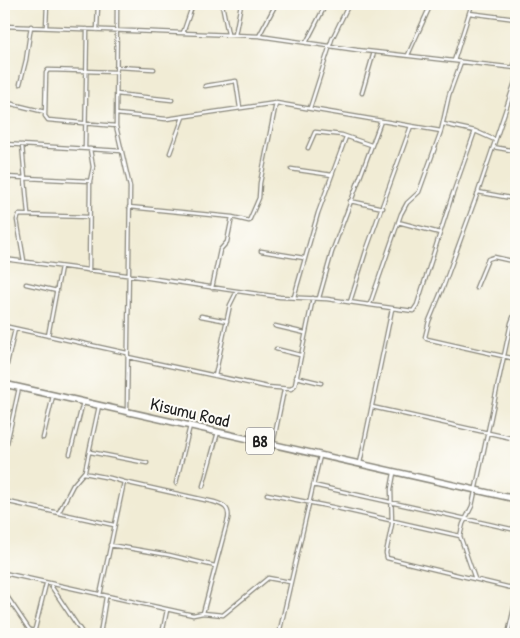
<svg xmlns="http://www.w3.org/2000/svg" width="520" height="638" font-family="'Patrick Hand',sans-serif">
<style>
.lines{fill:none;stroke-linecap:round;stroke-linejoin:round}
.street-casing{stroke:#868478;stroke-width:5}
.highway-casing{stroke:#868478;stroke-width:8}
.street{stroke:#fff;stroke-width:2.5}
.highway{stroke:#fff;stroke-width:5}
.labels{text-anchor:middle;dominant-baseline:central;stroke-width:4;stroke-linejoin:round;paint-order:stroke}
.shield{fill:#fdfcf7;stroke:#605f5e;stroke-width:1}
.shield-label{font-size:16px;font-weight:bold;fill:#1c1c1c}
.street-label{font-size:18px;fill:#1c1c1c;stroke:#fdfcf7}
</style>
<rect width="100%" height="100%" fill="#fdfcf7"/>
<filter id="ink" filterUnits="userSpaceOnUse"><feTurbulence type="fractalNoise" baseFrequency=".02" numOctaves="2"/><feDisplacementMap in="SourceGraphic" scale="10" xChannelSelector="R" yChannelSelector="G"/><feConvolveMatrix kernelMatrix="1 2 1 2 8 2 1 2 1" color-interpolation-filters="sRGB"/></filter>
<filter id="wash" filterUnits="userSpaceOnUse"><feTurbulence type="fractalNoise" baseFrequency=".0096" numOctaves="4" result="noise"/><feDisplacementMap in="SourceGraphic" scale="20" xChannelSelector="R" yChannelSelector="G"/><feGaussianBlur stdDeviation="1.12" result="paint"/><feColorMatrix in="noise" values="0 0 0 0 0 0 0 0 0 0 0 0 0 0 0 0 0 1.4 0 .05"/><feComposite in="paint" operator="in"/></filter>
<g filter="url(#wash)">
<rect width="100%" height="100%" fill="#f1ecd5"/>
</g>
<g filter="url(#ink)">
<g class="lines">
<defs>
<path id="street" d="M117,4L116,126L130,187L127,410
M222,4L228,34
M424,4L430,5
M117,6L124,4
M469,13L516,19
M4,26L259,36L357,50L516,68
M46,27L47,4
M97,30L98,4
M183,33L193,4
M235,35L241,4
M259,36L276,4
M306,43L326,4
M408,55L431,4
M454,61L472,4
M116,67L154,69
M513,68L516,60
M516,79L478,192L444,285L429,321L425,337L427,339L516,359
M20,84L26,60L31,26
M205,86L236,81L240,108
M362,93L374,52
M116,94L172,100
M4,102L45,112
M310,108L332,39L349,4
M116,114L166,119L276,103L441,131
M443,124L475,131L495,140
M116,126L48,120L45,116L46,73L48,70L116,72
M4,144L122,151
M22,145L28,214
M493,147L516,151
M308,148L315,132L342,135L371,145
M85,149L87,29
M170,153L183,117
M291,169L332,175
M4,177L90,181
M478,192L516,199
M350,201L383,208
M129,207L232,217L249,221L259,198L260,183L276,103
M398,222L440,233
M261,251L304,258
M4,259L149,278L237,291L280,297L327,299L413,311L417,305L451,199L475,131
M24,261L17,220L19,215L89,217
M89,271L90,181L93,167L90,149
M26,284L57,291
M212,288L220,250L227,242L232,217
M476,288L488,259L494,257L512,261L516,256
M294,297L318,213L346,137
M319,298L332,252L381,121
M350,302L366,251L411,126
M370,304L401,214L407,203L419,192L441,131L449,95L461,62
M201,316L227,321
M4,326L127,353
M275,326L305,333
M48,336L61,267
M276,349L300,355
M128,357L267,387L291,389L295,385L313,298
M215,376L230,305L237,291
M4,377L15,329
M296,377L321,383
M372,407L516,439
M43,438L53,396
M7,443L19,388
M273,444L284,390
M90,452L147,463
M70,454L83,402
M360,463L392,309
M84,473L110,478L124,482L100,595
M394,473L391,489L392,524L386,553L387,558L516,589
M124,482L214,502C224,505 230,508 228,519L203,613
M176,483L190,426
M313,485L516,530
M203,486L218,432
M267,494L332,507L460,536
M4,501L114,525
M4,510L6,501
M59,512L73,485L85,471L99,406
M110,545L169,555L215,566
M4,573L193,615L203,613L223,615L268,578L290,582
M475,579L460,536L463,524L472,506L511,323L516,310
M51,586L83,634
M4,592L29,629L33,631L35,629L46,584
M100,634L106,597
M162,634L167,610
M279,634L320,456
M426,634L431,632L443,634
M508,634L516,599"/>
<path id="highway" d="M4,384L516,499"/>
</defs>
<!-- street casing -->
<use href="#street" class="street-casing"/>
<!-- highway casing -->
<use href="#highway" class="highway-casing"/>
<!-- street -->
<use href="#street" class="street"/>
<!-- highway -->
<use href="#highway" class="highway"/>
</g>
</g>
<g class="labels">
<!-- shield labels -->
<rect class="shield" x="246" y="427.5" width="28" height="27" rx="4"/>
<g class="shield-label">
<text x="260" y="441">B8</text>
</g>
<!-- street labels -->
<g class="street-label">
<text transform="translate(190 412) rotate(13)">Kisumu Road</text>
</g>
</g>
<!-- margin -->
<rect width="520" height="638" fill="none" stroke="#fdfcf7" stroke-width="20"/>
</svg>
